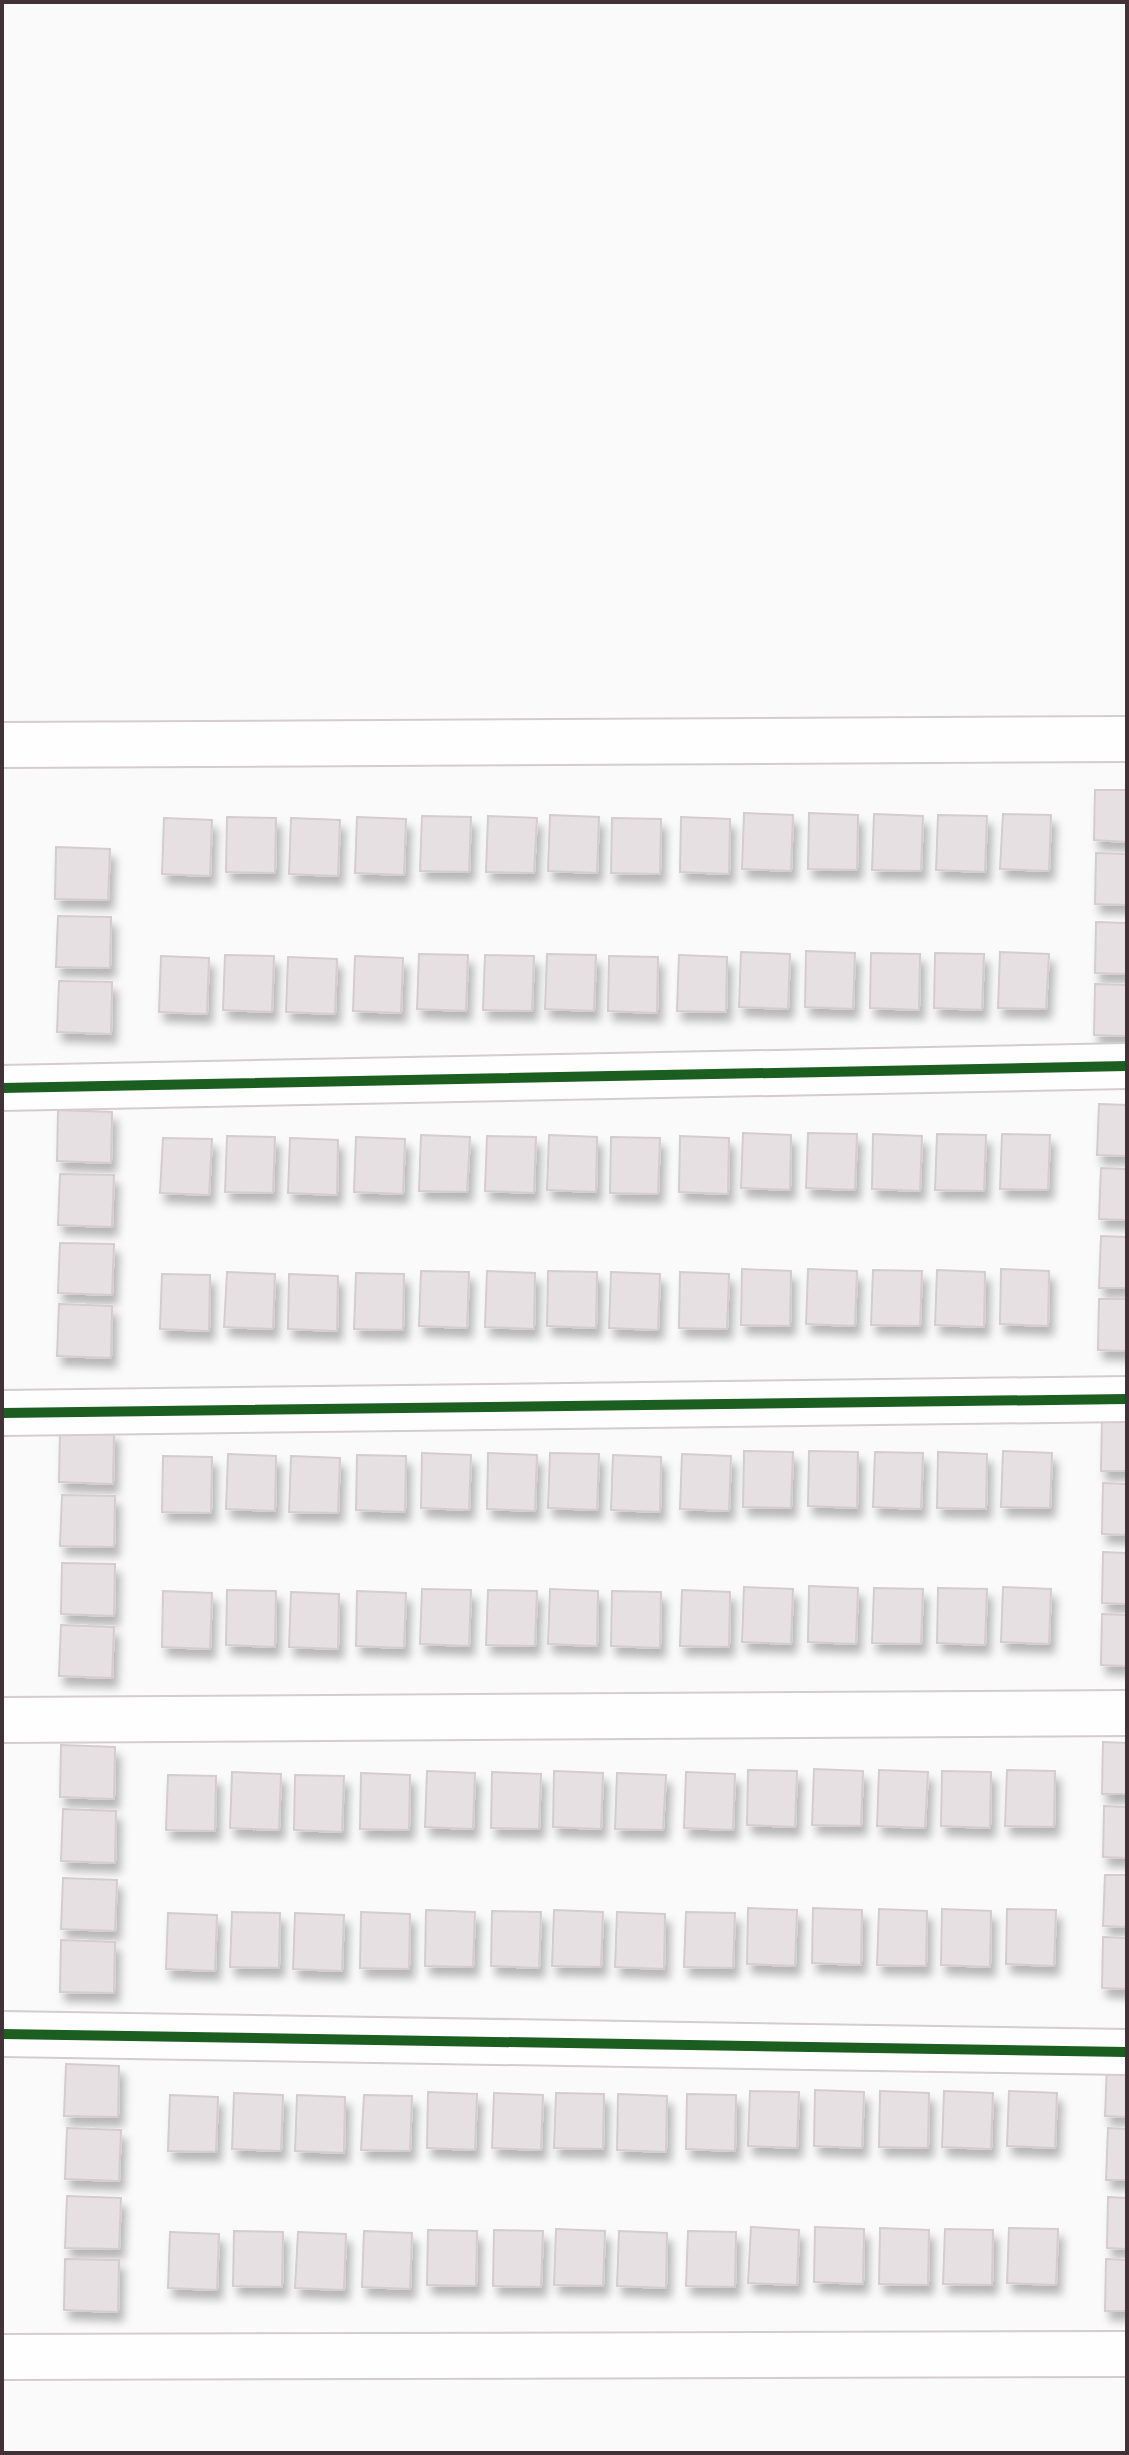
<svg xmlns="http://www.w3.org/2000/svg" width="1129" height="2455" font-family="Jost,sans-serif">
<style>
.building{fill:#e7e0e2;stroke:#d4cccf;stroke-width:2;filter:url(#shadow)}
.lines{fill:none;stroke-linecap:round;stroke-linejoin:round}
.street-casing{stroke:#d4cccf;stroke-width:48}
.street{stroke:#fefefe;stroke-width:44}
.cycleway-casing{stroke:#fff;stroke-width:15}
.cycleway{stroke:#1b5e20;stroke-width:10}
</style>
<defs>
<filter id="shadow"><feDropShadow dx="5" dy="9" stdDeviation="4" flood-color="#0004"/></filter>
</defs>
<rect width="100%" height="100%" fill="#fafafa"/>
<!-- building -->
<path class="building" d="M1095,790H1127V842L1094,840Z
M744,813L793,815L791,871L742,869Z
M809,813L858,815L857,870L808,869Z
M874,814L923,816L921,871L872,870Z
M1003,814L1051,815L1049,871L1000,869Z
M550,815L599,817L597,873L548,871Z
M938,815L987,816L985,872L936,870Z
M422,816L471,817L469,872L420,871Z
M488,816L537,818L534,873L486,872Z
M227,817L276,818L275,873L226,872Z
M357,817L406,819L404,875L355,873Z
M681,817L730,819L729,874L680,872Z
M164,818L212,820L210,876L162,874Z
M291,818L340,820L338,876L289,874Z
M612,818L661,819L660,874L611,873Z
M56,847L110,849L108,900L55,899Z
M1096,853L1127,854V905L1095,904Z
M58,916L111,917L110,968L56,967Z
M1096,922L1127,923V974L1095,973Z
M806,951L855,953L853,1009L805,1007Z
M741,952L790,954L788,1009L739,1007Z
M1000,952L1049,954L1046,1009L998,1008Z
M871,953L920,954L919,1010L870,1008Z
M935,953L984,954L982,1010L934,1008Z
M419,954L468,955L466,1011L417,1009Z
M547,954L596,955L594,1011L545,1009Z
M225,955L274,956L272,1012L223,1010Z
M485,955L534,956L532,1011L483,1010Z
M679,955L727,957L726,1012L677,1011Z
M161,956L209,958L207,1014L159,1012Z
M355,956L403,958L401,1013L353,1011Z
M609,956L658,957L657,1013L608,1011Z
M288,957L337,959L335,1014L286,1012Z
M59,981L112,982L111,1034L57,1032Z
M1095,984L1127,985V1036L1094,1035Z
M1099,1104L1127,1105V1156L1097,1155Z
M58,1110L112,1112L111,1163L57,1161Z
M743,1133L791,1135L790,1190L741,1188Z
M808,1133L857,1134L855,1190L806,1188Z
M873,1134L922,1136L920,1191L872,1189Z
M937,1134L986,1135L984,1191L935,1190Z
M1002,1134L1050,1135L1048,1190L1000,1189Z
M421,1135L470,1137L467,1192L419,1191Z
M549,1135L597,1137L596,1192L547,1190Z
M227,1136L275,1137L273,1193L225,1192Z
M487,1136L536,1137L534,1193L485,1191Z
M680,1136L729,1138L728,1194L679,1192Z
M356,1137L405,1139L403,1194L354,1192Z
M611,1137L660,1138L658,1194L610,1193Z
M163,1138L212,1139L209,1195L160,1193Z
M290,1138L338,1140L337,1195L288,1193Z
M1101,1168L1127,1169V1220L1099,1219Z
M60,1174L114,1175L112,1227L58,1225Z
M1101,1236L1127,1237V1288H1099Z
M60,1243L114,1244L112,1295L58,1293Z
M742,1269L791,1271L790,1326L741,1325Z
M808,1269L857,1271L855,1326L806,1324Z
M1001,1269L1049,1271L1048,1326L1000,1324Z
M873,1270L922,1271L920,1326L871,1325Z
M937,1270L985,1272L984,1327L935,1325Z
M421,1271L469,1272L467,1328L419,1326Z
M487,1271L535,1273L534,1329L485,1327Z
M548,1271L597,1272L596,1328L547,1326Z
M227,1272L275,1274L273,1329L224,1327Z
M611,1272L660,1274L658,1330L609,1328Z
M680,1272L729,1274L727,1329L679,1328Z
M356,1273L404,1274L403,1330L354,1329Z
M162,1274L210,1275L209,1331L160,1329Z
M289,1274L338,1276L337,1331L288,1329Z
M1099,1299H1127V1351L1098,1350Z
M59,1304L112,1306L111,1358L57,1356Z
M1102,1419L1127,1420V1471H1101Z
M60,1431L114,1432L113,1484L59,1482Z
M744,1451L793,1452L791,1508L743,1507Z
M809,1451L858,1452L857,1508L808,1506Z
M1003,1451L1052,1453L1050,1508L1001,1507Z
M875,1452L923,1453L921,1509L873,1507Z
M938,1452L987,1454L986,1509L937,1508Z
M422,1453L471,1455L469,1510L421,1508Z
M488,1453L537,1455L535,1511L487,1509Z
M550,1453L599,1454L597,1510L548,1508Z
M228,1454L276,1456L275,1511L226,1509Z
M682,1454L731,1456L729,1511L680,1509Z
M357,1455L406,1456L405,1512L356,1510Z
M613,1455L661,1457L660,1512L611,1510Z
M163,1456L212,1457L211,1513L162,1512Z
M291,1456L340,1458L338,1513L289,1512Z
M1103,1483L1127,1484V1535L1102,1534Z
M62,1495L115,1496L114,1547L60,1546Z
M1103,1552L1127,1553V1604L1102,1603Z
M62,1563L115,1564L114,1616L61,1614Z
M809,1586L858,1588L856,1644L808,1642Z
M744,1587L793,1589L791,1644L742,1642Z
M1003,1587L1051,1589L1049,1644L1001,1642Z
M874,1588L923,1589L921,1644L872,1643Z
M938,1588L987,1589L985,1645L937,1643Z
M422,1589L471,1590L469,1646L420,1644Z
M550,1589L598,1591L597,1646L548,1644Z
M227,1590L276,1591L275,1647L226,1645Z
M488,1590L537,1591L535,1646L486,1645Z
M682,1590L730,1592L729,1647L680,1646Z
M163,1591L212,1593L210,1649L162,1647Z
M357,1591L406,1593L404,1648L356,1646Z
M612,1591L661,1592L660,1648L611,1646Z
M291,1592L339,1594L338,1649L289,1647Z
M1102,1614L1127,1615V1666L1101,1665Z
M61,1625L114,1627L112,1678L59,1676Z
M1103,1742L1127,1743V1794H1102Z
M61,1745L115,1747L114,1799L60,1797Z
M814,1769L863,1771L861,1826L812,1825Z
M748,1770L797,1771L795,1827L747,1825Z
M879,1770L928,1772L925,1828L877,1826Z
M1007,1770L1055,1771L1054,1827L1005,1826Z
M427,1771L475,1773L473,1829L425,1827Z
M554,1771L603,1773L601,1829L553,1827Z
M942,1771L991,1772L990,1828L941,1826Z
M232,1772L281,1774L279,1830L230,1828Z
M492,1772L541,1774L539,1829L491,1828Z
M686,1772L735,1774L733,1830L684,1828Z
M361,1773L410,1775L409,1830L360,1829Z
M617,1773L666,1775L663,1830L615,1829Z
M168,1775L216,1776L215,1831L166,1830Z
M295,1775L344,1776L342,1832L294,1830Z
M1104,1806L1127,1807V1858L1103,1857Z
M63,1809L116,1811L115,1863L61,1861Z
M1105,1875H1127V1927L1103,1926Z
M63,1878L117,1880L115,1931L61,1929Z
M748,1908L797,1910L795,1966L747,1964Z
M813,1908L862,1910L861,1965L812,1963Z
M879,1909L927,1911L926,1966L877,1965Z
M942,1909L991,1911L990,1967L941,1965Z
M1007,1909L1056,1910L1054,1966L1006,1964Z
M426,1910L475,1912L473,1967L425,1966Z
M554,1910L603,1912L601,1967L552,1966Z
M492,1911L541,1912L539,1968L491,1966Z
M232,1912L280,1913L279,1968L230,1967Z
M361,1912L410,1914L409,1969L360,1968Z
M617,1912L665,1914L664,1969L615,1967Z
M686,1912L735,1913L733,1968L684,1967Z
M168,1913L217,1915L215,1971L166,1969Z
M295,1913L344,1915L342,1971L293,1969Z
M1103,1937L1127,1938V1989L1102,1988Z
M61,1940L115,1942L114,1993L60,1992Z
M66,2064L119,2066L118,2117L64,2116Z
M1107,2065H1127V2117L1105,2116Z
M815,2090L864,2092L862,2148L814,2146Z
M750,2091L799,2092L797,2148L748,2146Z
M880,2091L929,2093L928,2148L879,2147Z
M944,2091L993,2093L991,2149L942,2147Z
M1009,2091L1057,2093L1055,2148L1007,2146Z
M428,2092L477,2094L475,2150L427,2148Z
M234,2093L283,2095L281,2151L232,2149Z
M494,2093L543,2095L541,2150L492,2148Z
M556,2093L604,2094L603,2149L554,2148Z
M618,2094L667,2096L666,2152L617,2150Z
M687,2094L736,2095L735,2151L686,2149Z
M170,2095L218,2097L216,2152L168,2151Z
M297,2095L345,2097L344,2153L295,2151Z
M364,2095L412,2096L410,2151L361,2150Z
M67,2128L121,2130L119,2181L65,2179Z
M1108,2128L1127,2129V2180H1106Z
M67,2196L121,2198L119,2249L65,2248Z
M1108,2197L1127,2198V2249L1107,2248Z
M751,2227L799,2230L797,2285L748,2283Z
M815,2227L864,2229L863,2284L814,2282Z
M880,2228L929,2230L928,2285L879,2284Z
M1009,2228L1058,2229L1056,2285L1007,2283Z
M556,2229L605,2231L603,2286L554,2285Z
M945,2229L993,2230L992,2285L943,2284Z
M428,2230L477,2231L476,2286L427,2285Z
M494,2230L543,2231L541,2287L493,2286Z
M234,2231L283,2232L282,2287L233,2286Z
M364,2231L412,2233L410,2289L362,2287Z
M619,2231L667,2233L666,2288L617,2286Z
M688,2231L736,2232L735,2287L686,2286Z
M170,2232L219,2234L217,2290L168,2288Z
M298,2232L346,2234L344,2290L295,2288Z
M65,2259L119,2260L118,2312L64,2310Z
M1106,2259L1127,2260V2311H1105Z"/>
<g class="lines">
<defs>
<path id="street" d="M2,745L1127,739
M2,1088L1127,1066
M2,1413L1127,1399
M2,1720L1127,1713
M2,2034L1127,2052
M2,2357L1127,2354"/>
</defs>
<!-- street casing -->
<use href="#street" class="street-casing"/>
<!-- street -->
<use href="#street" class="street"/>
<defs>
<path id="cycleway" d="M2,1088L1127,1066
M2,1413L1127,1399
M2,2034L1127,2052"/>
</defs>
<!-- cycleway casing -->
<use href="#cycleway" class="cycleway-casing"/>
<!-- cycleway -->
<use href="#cycleway" class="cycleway"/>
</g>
<!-- border -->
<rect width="1129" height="2455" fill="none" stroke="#423237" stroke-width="8"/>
</svg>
